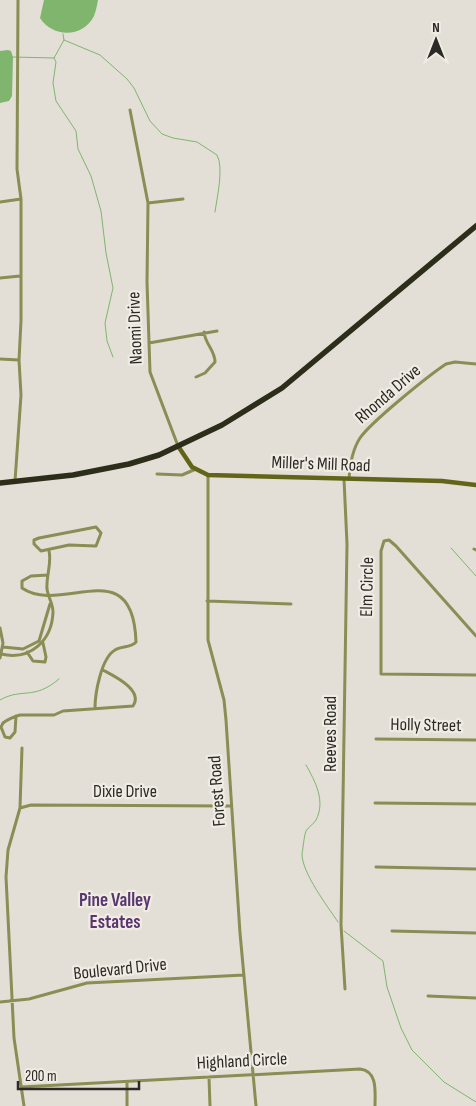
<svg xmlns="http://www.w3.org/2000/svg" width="476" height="1106" font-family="'Sofia Sans Condensed',sans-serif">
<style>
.water{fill:#7fb56d}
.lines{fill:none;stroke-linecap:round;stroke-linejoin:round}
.stream{stroke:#7fb56d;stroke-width:1}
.street{stroke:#8a8d54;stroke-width:3}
.secondary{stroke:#626519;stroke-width:4.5}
.highway{stroke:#2c2e19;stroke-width:5.5}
.labels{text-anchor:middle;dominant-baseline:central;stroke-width:4.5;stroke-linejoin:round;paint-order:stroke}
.street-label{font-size:18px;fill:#2c2a27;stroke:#f0ece3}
.neighbourhood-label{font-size:19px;font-weight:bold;fill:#59366f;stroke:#f0ece3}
</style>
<rect width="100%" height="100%" fill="#e3dfd6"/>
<!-- water -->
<path class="water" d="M44,0H98C97,5 96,11 94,16C83,38 53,38 40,18Z
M8,50L11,51L13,57L12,96L9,101L0,103V51Z"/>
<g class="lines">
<!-- stream -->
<path class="stream" d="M64,40L100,55L127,79L134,88L150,121L162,134L173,138L197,142L217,155C224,168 217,197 215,212
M13,57L54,58L64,40L63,34
M54,58L56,62L53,83L56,101L76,131L78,149L91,176L101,211L106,253L113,288L105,323L107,341L113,357
M451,548L476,576
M0,700C23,687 33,701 59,679
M306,765C315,781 326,801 316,820C314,824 308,827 306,831C304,836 303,849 302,854C302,873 328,907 338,922
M344,931L383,961L387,987L401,1028L412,1050L444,1082L476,1102"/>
<!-- street -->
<path class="street" d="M130,110L148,203L147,282L150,372L178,446
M0,202L21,199
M148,203L183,199
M0,278L20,276
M149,343L217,331
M0,359L19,360
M196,377L205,373L215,362C215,350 205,344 204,332
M157,474L182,475L196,469
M208,475V640L224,700L226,720L240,933L256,1106
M344,479L347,544L341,925L345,989
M349,479C350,464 352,450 360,438C371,422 428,376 446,364L455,362L476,364
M15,481L21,395L19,360L21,321V199L17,169L18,0
M96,527L101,533L96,546L69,545L41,551L34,544V540L39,538Z
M474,549L476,550
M48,575L31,576L22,581V588C62,616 133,550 136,642C131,648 121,646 115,650C101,658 95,694 95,708
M207,601L291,604
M0,628L3,643L0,658
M476,636L396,546L389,540L384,541L381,551V674L476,675
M3,647L23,649L39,641L50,604
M27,652L33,661L45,662L46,657L43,643
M1,654C31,661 52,640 53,612C53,604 48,597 47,589C46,576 52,563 49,551
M16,716L15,732L10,738L5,737L1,727L3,723C8,719 13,717 20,715H54L63,711L133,706C144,690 114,676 103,670
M376,739L476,740
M22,748L20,808L8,850L6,877L14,1038L24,1106
M375,803L476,804
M20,808L31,805L231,806
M376,867L476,869
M392,931L476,933
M428,996L476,998
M0,1002L29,999L87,983L244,975
M209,1077L210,1106
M127,1082V1106
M21,1087L360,1069C378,1071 375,1092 375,1106"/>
<!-- secondary -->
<path class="secondary" d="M178,446L192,467L208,475L442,481L476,485"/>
<!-- highway -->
<path class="highway" d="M0,483L73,475L129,464L159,455L222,425L282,388L476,226"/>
</g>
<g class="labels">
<!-- street labels -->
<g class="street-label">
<text transform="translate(135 328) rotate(-92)">Naomi Drive</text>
<text transform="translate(388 394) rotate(-41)">Rhonda Drive</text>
<text transform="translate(321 464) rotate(2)">Miller's Mill Road</text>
<text transform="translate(367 587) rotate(-89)">Elm Circle</text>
<text transform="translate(426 725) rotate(1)">Holly Street</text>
<text transform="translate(330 734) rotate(-90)">Reeves Road</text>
<text x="125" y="791">Dixie Drive</text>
<text transform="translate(217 791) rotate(-94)">Forest Road</text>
<text transform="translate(120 969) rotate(-6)">Boulevard Drive</text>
<text transform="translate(242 1061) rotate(-3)">Highland Circle</text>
</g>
<!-- neighbourhood labels -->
<g class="neighbourhood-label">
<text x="115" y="900">Pine Valley<tspan x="115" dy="22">Estates</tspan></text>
</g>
</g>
<!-- north arrow -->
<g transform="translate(436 40)" stroke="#f0ece3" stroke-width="4" paint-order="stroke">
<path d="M0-4L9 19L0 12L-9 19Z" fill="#2c2a27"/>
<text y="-8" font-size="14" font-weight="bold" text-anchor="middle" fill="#2c2a27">N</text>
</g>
<!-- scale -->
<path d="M18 1081v8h121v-8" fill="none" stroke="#2c2a27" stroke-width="2.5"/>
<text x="25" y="1081" font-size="15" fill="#2c2a27" stroke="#f0ece3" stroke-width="4" paint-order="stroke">200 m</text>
</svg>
